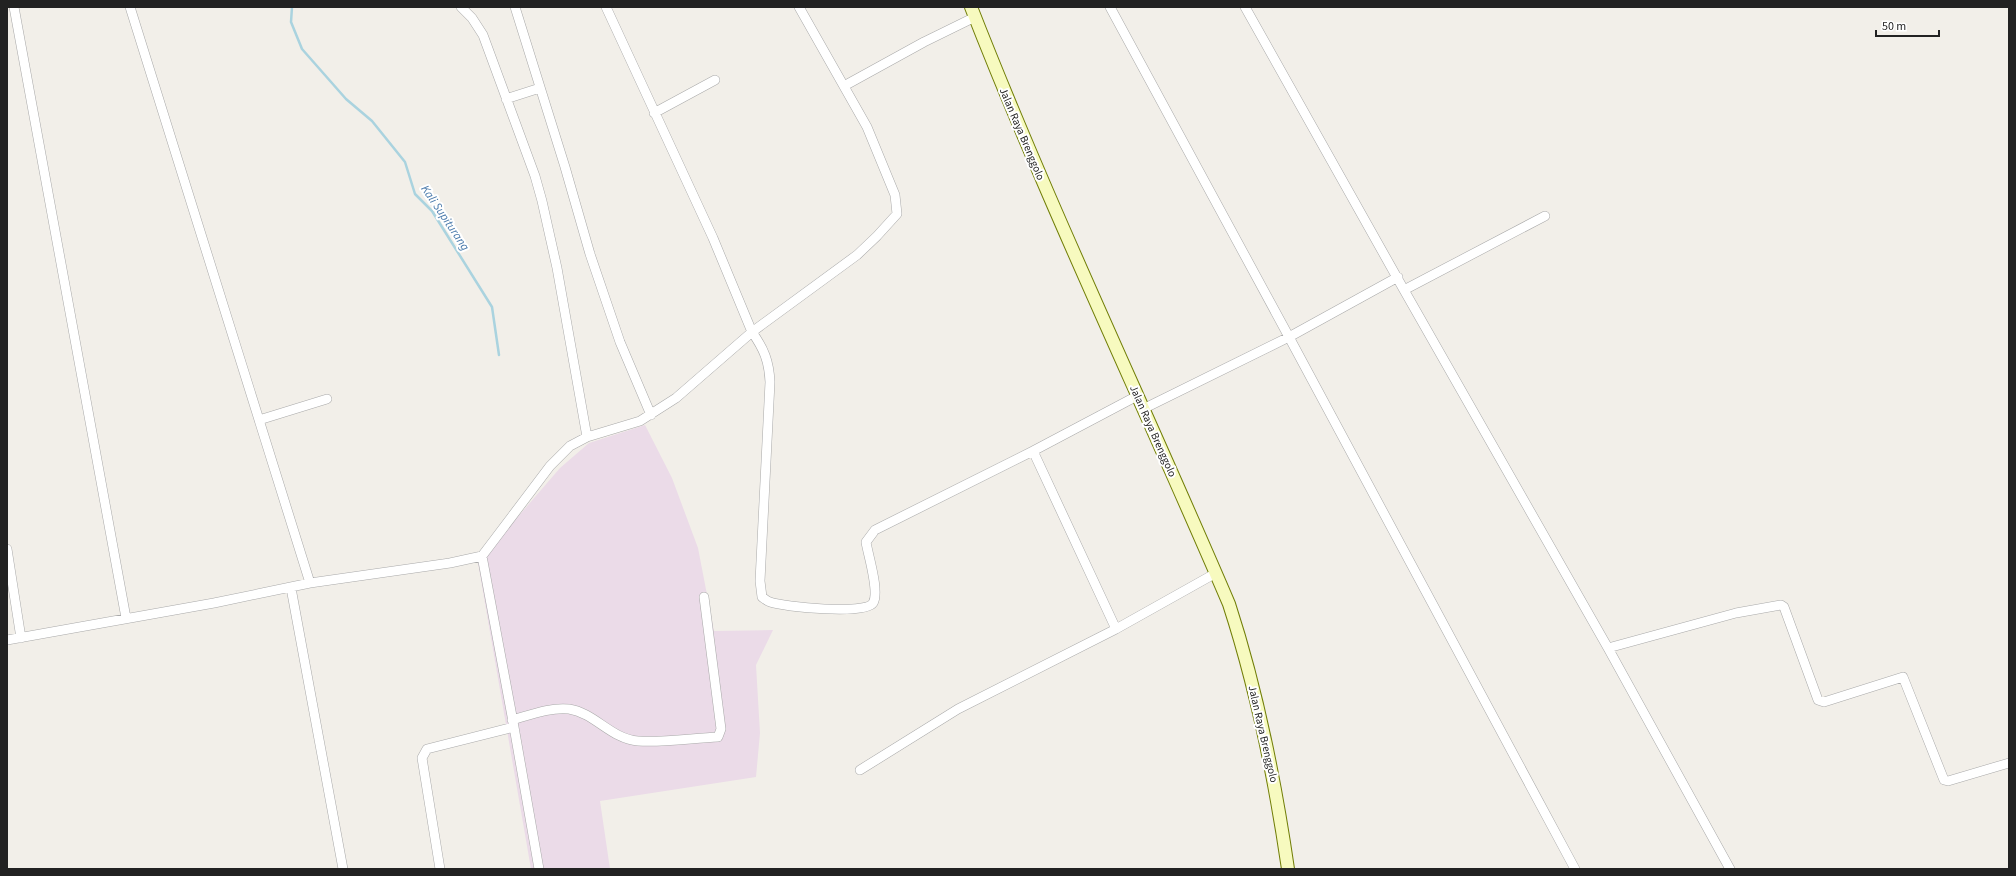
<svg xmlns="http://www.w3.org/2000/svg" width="2016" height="876" font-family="'Source Sans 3',sans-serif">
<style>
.industrial{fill:#ebdbe8}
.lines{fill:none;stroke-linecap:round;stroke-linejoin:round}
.stream{stroke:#aad3df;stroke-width:2.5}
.minor-casing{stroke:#a9a9a9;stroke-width:10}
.secondary-casing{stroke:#707d05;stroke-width:14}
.minor{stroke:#fff;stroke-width:9}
.secondary{stroke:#f7fabf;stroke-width:12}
.labels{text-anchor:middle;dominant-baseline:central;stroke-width:4;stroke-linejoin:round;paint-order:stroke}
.street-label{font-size:11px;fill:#222;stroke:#fff}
.water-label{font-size:12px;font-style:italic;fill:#4a7aab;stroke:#fff}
</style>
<rect width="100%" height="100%" fill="#f2efe9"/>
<!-- industrial -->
<path class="industrial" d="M645,425L672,478L698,548L714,631L773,630L756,665L760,733L756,777L600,801L610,869H531L478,563L560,468L589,443Z"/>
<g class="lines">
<!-- stream -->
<path class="stream" d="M292,7L291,22L302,49L346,99L372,121L405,162L415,194L432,211L492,307L499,355"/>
<defs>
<path id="minor" d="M14,7L126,618
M130,7L310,583
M461,7L472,18L483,35L535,176L542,201L557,268L587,437
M515,7L565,167L590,254L620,342L651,415
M606,7L713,238L752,332C764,349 769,361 770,382L760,581L762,597C765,599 767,601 770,602C784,607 866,615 873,603C880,592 868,555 866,542L875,530L1033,451
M1110,7L1289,337L1575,869
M1245,7L1404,290L1608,648L1730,869
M844,86L924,42L975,17
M506,99L540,88
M654,113L715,80
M1404,290L1545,216
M1143,409L1289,337L1398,277
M259,420L327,399
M7,549L21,638
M291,588L343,869
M1116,629L1033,451L1137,396
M7,640L214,603L310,583L450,563L482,556L550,466L570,446L587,437L640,421L676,398L752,332L857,255L877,236L897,214L895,195L867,127L799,7
M1608,648L1736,613L1781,605L1784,607L1818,700L1824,702L1903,677L1944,780L1948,781L2009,763
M512,720C530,715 550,707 569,709C595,713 611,739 638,741C661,743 694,738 718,737L721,729L704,597
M514,727L539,869
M860,770L958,709L1116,629L1216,573
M440,869L422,758L427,749L514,727L482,556"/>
<path id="secondary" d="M971,7C1050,209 1144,405 1229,604C1257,690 1275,780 1288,869"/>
</defs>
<!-- minor casing -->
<use href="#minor" class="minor-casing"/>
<!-- secondary casing -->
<use href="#secondary" class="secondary-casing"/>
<!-- minor -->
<use href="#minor" class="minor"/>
<!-- secondary -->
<use href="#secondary" class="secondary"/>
</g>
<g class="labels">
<!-- street labels -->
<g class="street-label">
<text transform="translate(1022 134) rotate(67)">Jalan Raya Brenggolo</text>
<text transform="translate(1153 431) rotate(66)">Jalan Raya Brenggolo</text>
<text transform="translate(1263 734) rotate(77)">Jalan Raya Brenggolo</text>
</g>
<!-- water labels -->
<g class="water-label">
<text transform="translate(445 218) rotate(56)">Kali Supiturang</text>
</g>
</g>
<!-- border -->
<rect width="2016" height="876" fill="none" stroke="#222222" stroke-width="16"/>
<!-- scale -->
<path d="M1876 30v6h63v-6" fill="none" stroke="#222222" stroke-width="2"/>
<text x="1882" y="30" font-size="12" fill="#222222" stroke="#ffffff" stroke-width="3" paint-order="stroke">50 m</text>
</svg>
